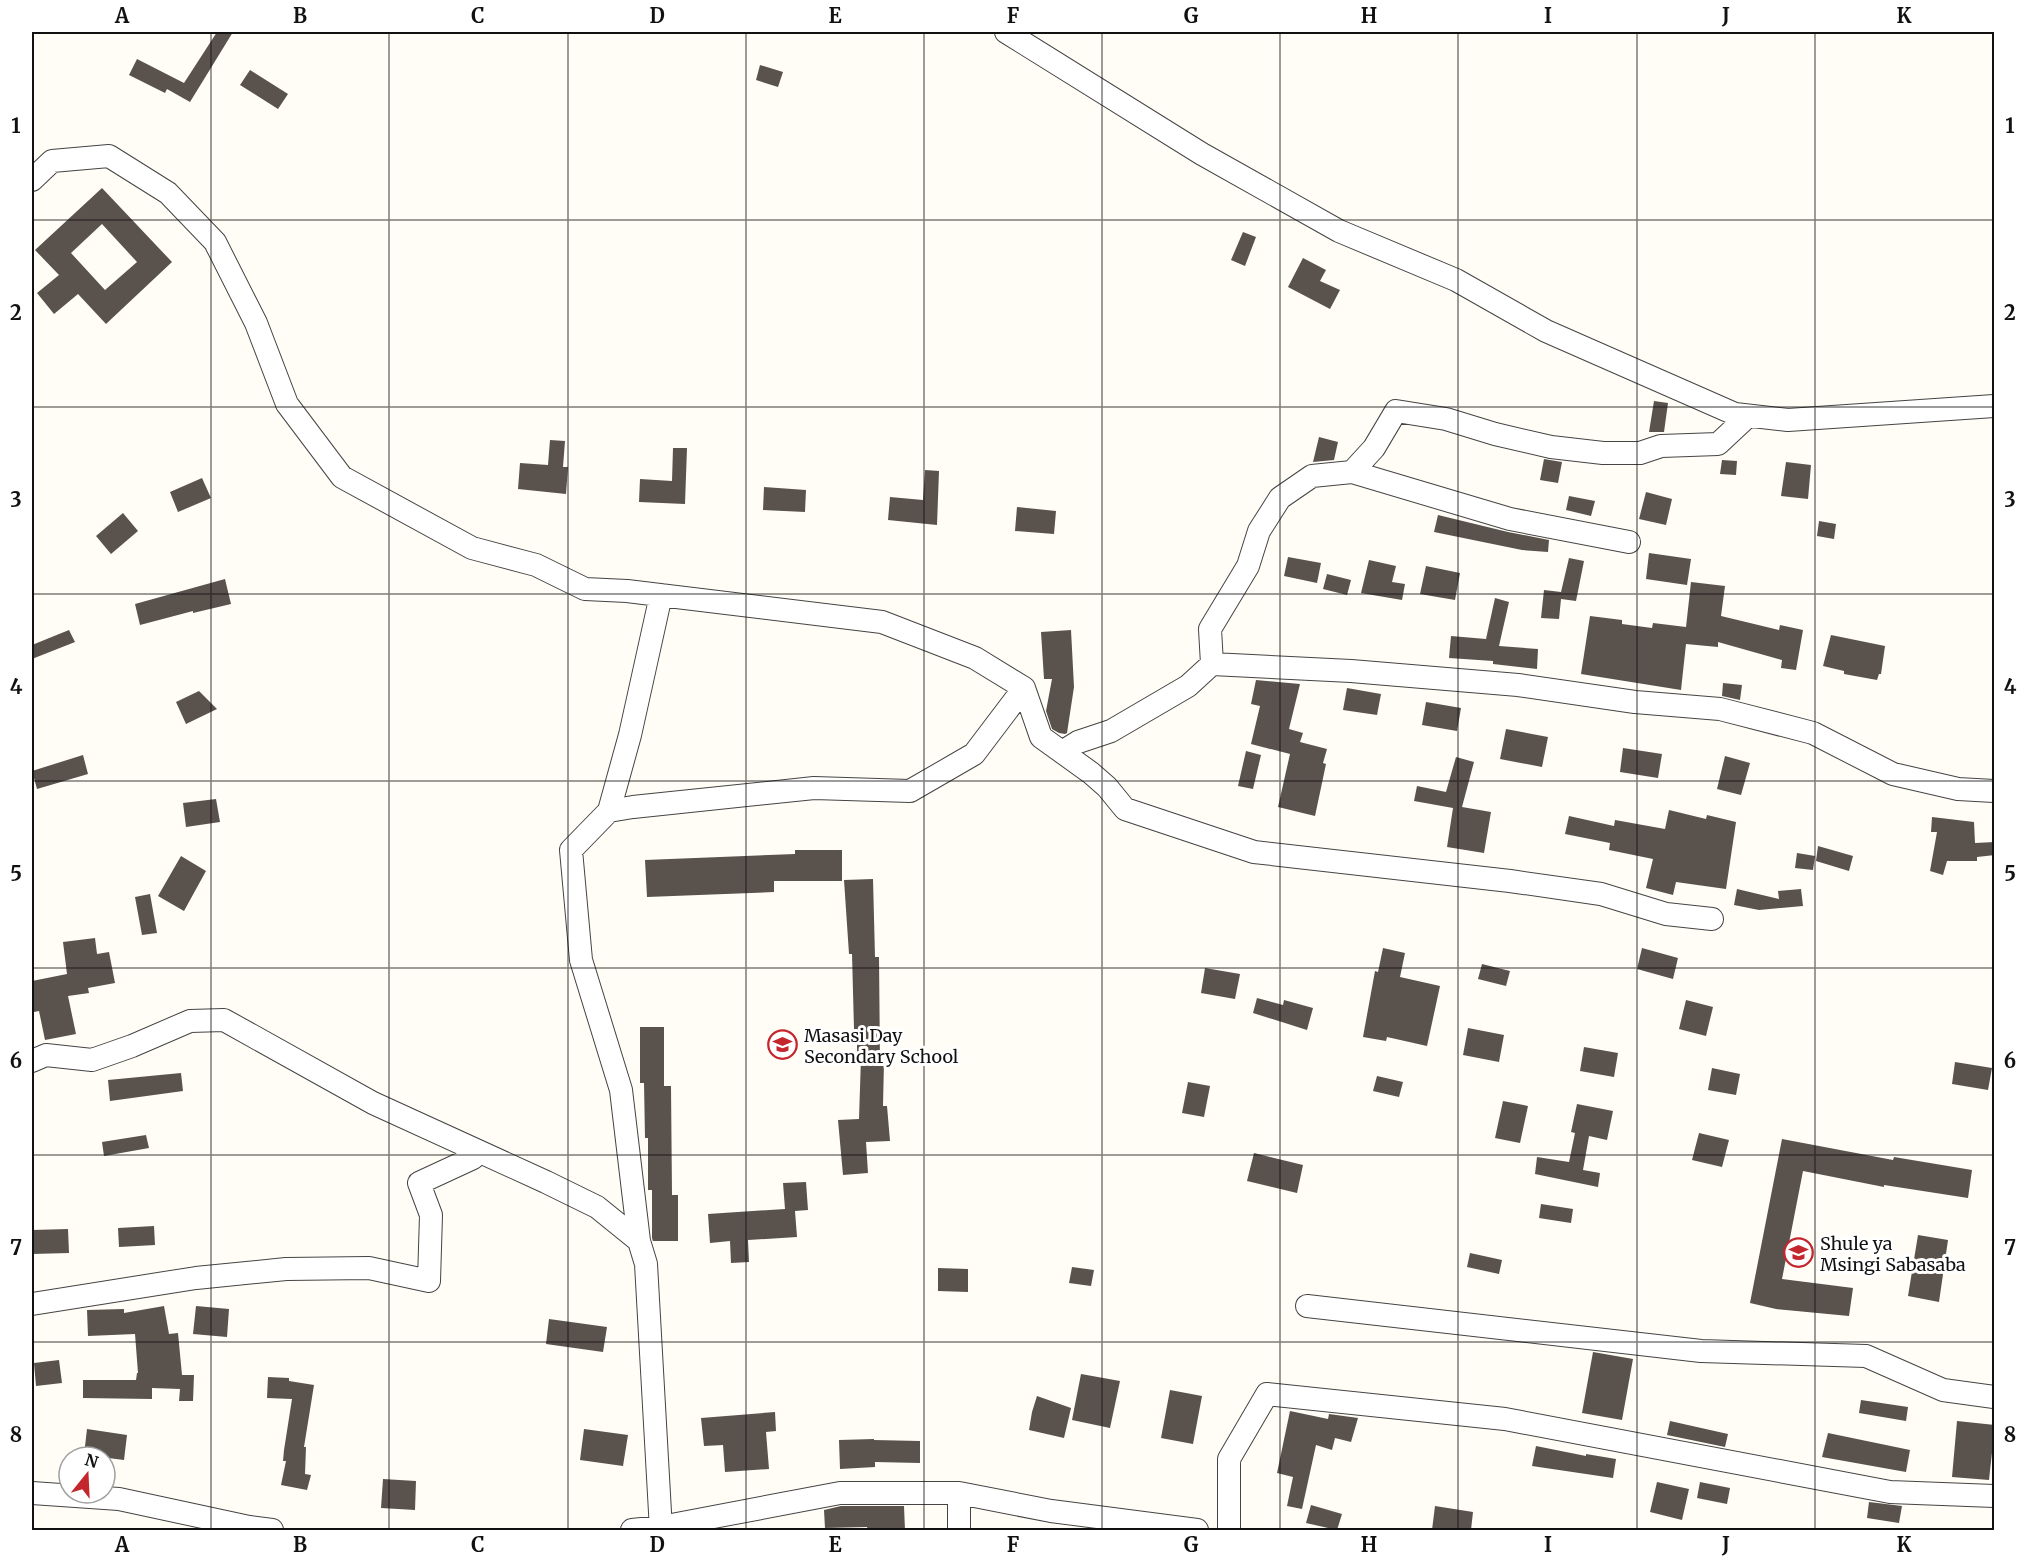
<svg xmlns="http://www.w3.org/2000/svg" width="2026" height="1562" font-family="Merriweather,serif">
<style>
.building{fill:#5a524d;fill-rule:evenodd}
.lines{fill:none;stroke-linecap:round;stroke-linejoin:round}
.minor-casing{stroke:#444;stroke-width:24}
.minor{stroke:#fff;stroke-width:22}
.grid{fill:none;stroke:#111;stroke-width:1.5;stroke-opacity:0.55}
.labels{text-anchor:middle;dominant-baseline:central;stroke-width:6;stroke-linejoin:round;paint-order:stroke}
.poi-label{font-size:18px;fill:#111;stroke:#fff;text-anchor:start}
.neatline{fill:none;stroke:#111;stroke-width:2}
.grid-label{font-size:20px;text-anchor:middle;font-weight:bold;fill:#111}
</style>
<rect width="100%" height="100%" fill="#fffdf5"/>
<!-- building -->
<path class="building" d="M217,32H233L190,102L167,89L165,93L129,75L137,59L184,83Z
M760,65L783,72L778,87L756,80Z
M250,70L288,94L278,109L240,85Z
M102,188L172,262L106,324L78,294L54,314L37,293L59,275L35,250ZM102,224L137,262L105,290L71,253Z
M1243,232L1256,237L1245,266L1231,260Z
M1303,258L1326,270L1320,281L1340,290L1330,309L1288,287Z
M1654,401L1668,403L1664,432H1649Z
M1319,437L1338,442L1334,460L1313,462Z
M550,440L565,441L563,467H568L566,494L518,489L520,463L548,465Z
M673,448H687L685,504L639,502L640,479L672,481Z
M1544,459L1562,462L1558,483L1540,480Z
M1722,460L1737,461L1736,475L1720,474Z
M1786,462L1811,465L1808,499L1781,496Z
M925,470L939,471L937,525L888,520L890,497L923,500Z
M202,478L211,498L178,512L170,492Z
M764,487L806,490L805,512L763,510Z
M1646,492L1672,499L1666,525L1639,519Z
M1569,496L1595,501L1591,516L1566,510Z
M1017,507L1056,511L1054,534L1015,531Z
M123,513L138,531L111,554L96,536Z
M1438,515L1508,532L1549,540L1548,552L1522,550L1434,532Z
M1819,521L1836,524L1834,539L1817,536Z
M1649,553L1691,559L1687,585L1646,579Z
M1288,557L1321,563L1317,583L1284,576Z
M1569,558L1584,561L1576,601L1561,599L1559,619L1541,618L1544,590L1561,592Z
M1369,560L1396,566L1392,582L1405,584L1402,600L1361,593Z
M1426,566L1460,573L1455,600L1420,594Z
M1327,574L1351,580L1347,595L1323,589Z
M225,579L231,604L193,613V611L140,625L135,604Z
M1691,582L1725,586L1721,616L1779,630L1780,625L1803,630L1796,670L1781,668L1782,660L1718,642V647L1686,644L1681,690L1581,674L1590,616L1622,620V624L1652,628L1653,623L1686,627Z
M1495,598L1509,602L1499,646L1538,649L1537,669L1493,664V661L1449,658L1451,636L1486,639Z
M69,630L75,642L32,659V645Z
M1071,630L1074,687L1067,733L1065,734L1059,733L1052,729L1046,711L1052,679H1044L1041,632Z
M1831,635L1885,646L1881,674H1879L1877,680L1844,674V671L1823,666Z
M1256,680L1300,684L1289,729L1303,733L1300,742L1327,749L1323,763L1326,764L1315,816L1278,807L1290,754L1251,744L1260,706L1251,704Z
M1723,683L1742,685L1740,700L1722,696Z
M1347,688L1381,694L1377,715L1343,710Z
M199,691L217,709L186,724L176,702Z
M1426,702L1461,708L1457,731L1422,725Z
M1506,729L1548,737L1542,767L1500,759Z
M1623,748L1662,754L1658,778L1620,772Z
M1246,751L1261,755L1253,789L1238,786Z
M83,755L88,774L37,789L32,771Z
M1725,756L1750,763L1741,795L1717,789Z
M1456,757L1474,762L1462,807L1491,812L1484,853L1447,847L1453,808L1414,801L1417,786L1446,792Z
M216,799L220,822L186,827L183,803Z
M1669,810L1706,819L1707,815L1736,822L1726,889L1676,882L1673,895L1646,888L1653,859L1609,850L1610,843L1565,834L1569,816L1614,826L1615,820L1665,829Z
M1932,817L1974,822L1975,843L1995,842V855L1977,857V861H1947L1943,875L1930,871L1937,832H1931Z
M1818,846L1853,856L1849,871L1816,861Z
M795,850H842V881H774V892L647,897L645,860L795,854Z
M1797,853L1815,856L1813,870L1795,868Z
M181,856L206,871L184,911L158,896Z
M873,879L875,957H879L880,1061H884L883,1106H887L890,1141L866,1142L868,1173L843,1175L838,1120L859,1119L861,1057H857V1029H854L852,954H849L844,880Z
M1737,889L1779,899L1778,891L1801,889L1803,906L1759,910L1734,905Z
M150,894L157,933L142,935L135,897Z
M95,938L97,954L109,952L115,983L88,988L89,993L68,996L76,1034L45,1040L39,1011L34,1012L32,981L67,974L63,942Z
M1383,948L1405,953L1400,977L1440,986L1427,1046L1387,1037L1386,1041L1363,1037L1375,971L1378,972Z
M1642,948L1678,958L1673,979L1637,969Z
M1482,964L1510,971L1506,986L1478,979Z
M1205,968L1240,974L1235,999L1201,993Z
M1257,998L1283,1005L1284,1000L1313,1008L1307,1030L1253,1013Z
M1686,1000L1713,1007L1706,1036L1679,1029Z
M640,1027H664V1086H671L672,1195H678V1241H653L652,1238V1190H648V1138H645L644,1083H640Z
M1468,1028L1504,1035L1499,1062L1463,1055Z
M1584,1047L1618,1053L1614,1077L1580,1071Z
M1955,1062L1992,1068L1988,1090L1952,1084Z
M1712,1068L1740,1074L1736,1095L1708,1090Z
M181,1073L183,1091L110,1101L108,1080Z
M1377,1076L1403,1082L1399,1097L1373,1091Z
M1188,1082L1210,1086L1204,1117L1182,1113Z
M1503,1101L1528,1106L1520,1143L1495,1138Z
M1577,1104L1613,1111L1607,1140L1589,1136L1583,1170L1600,1173L1598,1187L1535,1174L1537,1157L1569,1162L1575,1133L1571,1132Z
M1699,1133L1729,1140L1722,1167L1692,1160Z
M146,1135L149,1148L104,1156L102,1142Z
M1782,1139L1893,1160L1894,1157L1972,1170L1968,1198L1884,1185V1187L1803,1171L1782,1279L1853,1288L1849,1316L1776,1309L1750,1303Z
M1254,1153L1303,1165L1297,1193L1247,1181Z
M806,1182L808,1210L795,1211L797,1237L748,1240L749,1262L731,1263L730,1241L710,1243L708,1214L785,1209L783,1183Z
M1541,1204L1573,1209L1571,1223L1539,1218Z
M154,1226L155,1245L119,1247L118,1228Z
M68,1229L69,1253L32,1254V1230Z
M1918,1235L1948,1240L1939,1302L1908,1296Z
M1470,1253L1502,1260L1499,1274L1467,1267Z
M1072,1267L1094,1270L1091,1286L1069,1283Z
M938,1268L968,1269V1292L938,1291Z
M164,1306L169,1334L178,1333L182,1375H194L193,1401H179L180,1389L152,1388V1399L83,1398V1380H136L137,1373H138L135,1334L88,1336L87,1310L124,1309V1313Z
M196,1306L229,1309L227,1337L193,1334Z
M549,1319L607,1327L603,1352L546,1344Z
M1593,1352L1633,1359L1622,1420L1582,1413Z
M59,1360L62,1383L36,1386L34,1363Z
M1081,1374L1120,1381L1110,1428L1072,1420Z
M268,1377L289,1378V1381L314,1385L304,1447H306L305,1474L311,1475L307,1490L281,1485L286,1461H283L284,1450L292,1399L267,1398Z
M1170,1390L1202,1396L1193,1444L1161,1438Z
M1037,1396L1071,1408L1064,1438L1029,1430L1032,1412Z
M1861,1400L1908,1407L1906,1421L1859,1413Z
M1290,1411L1328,1419L1329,1414L1358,1418L1351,1442L1335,1438L1332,1450L1316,1445L1302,1509L1287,1506L1293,1477L1277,1473Z
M775,1412L776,1431L766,1432L769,1469L725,1472L723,1445L704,1446L701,1418Z
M1670,1421L1728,1434L1725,1447L1667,1435Z
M1957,1421L1995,1425L1989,1480L1952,1477Z
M87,1429L127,1435L124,1460L84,1455Z
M584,1429L628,1435L623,1466L580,1460Z
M1828,1433L1910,1450L1906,1472L1822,1457Z
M874,1439V1440L920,1441V1463L875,1462V1467L840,1469L839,1440Z
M1536,1446L1586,1456V1454L1616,1459L1613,1478L1532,1466Z
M383,1479L416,1481L415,1510L381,1508Z
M1657,1482L1689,1489L1682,1520L1650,1512Z
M1700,1482L1730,1488L1727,1504L1697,1498Z
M1869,1502L1902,1506L1899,1523L1867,1518Z
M1311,1505L1342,1514L1337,1530L1306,1523Z
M841,1506H904L905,1530H868L867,1527L825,1528L824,1510Z
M1435,1506L1473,1512L1471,1530H1432Z"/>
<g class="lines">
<defs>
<path id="minor" d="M1006,32L1202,154L1339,231L1456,280L1546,331L1735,414L1788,420L1994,406
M32,180L52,161L109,156L168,193L215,242L256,323L287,404L342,477L472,548L536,565L585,589L627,591L882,622L975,658L1024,688L1041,737L1091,773L1107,787L1125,809L1254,852L1510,881L1601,894L1666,914L1712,919
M1352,472L1510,519L1629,542
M1212,664L1351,671L1518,685L1635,702L1720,709L1813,733L1893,774L1958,789L1994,791
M1062,752L1078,742L1111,731L1188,686L1212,664L1210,629L1248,566L1259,531L1280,498L1312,476L1352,472L1374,448L1396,411L1446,419L1495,434L1551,447L1603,453H1640L1661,446L1718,444L1748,416
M609,811L630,735L661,595
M32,1061L46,1055L92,1060L132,1046L190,1021L224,1020L373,1103L546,1182L597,1207L639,1241L646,1264L661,1530
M639,1241L621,1090L581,960L571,850L609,811L633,807L814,788L910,791L974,754L1024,688
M32,1304L196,1278L286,1269L369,1268L429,1281L431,1215L419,1183L473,1158L479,1152
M1307,1306L1701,1351L1866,1356L1943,1390L1994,1397
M32,1493L119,1499L249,1527L272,1530
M959,1493V1530
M632,1530L661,1527L840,1493H959L1051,1511L1197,1530
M1229,1530V1459L1267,1394L1505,1419L1890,1492L1994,1496"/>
</defs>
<!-- minor casing -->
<use href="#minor" class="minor-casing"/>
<!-- minor -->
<use href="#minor" class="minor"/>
</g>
<!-- grid -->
<path class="grid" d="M211,32V1530M389,32V1530M568,32V1530M746,32V1530M924,32V1530M1102,32V1530M1280,32V1530M1458,32V1530M1637,32V1530M1815,32V1530M32,220H1994M32,407H1994M32,594H1994M32,781H1994M32,968H1994M32,1155H1994M32,1342H1994"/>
<!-- icons -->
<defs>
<symbol id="school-ring" viewBox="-11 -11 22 22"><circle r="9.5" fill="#fff" stroke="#c4262e" stroke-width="1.5"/><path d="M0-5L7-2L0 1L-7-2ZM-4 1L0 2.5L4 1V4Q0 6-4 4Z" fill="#c4262e"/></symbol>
</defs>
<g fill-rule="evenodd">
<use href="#school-ring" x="766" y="1028" width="33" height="33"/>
<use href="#school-ring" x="1782" y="1236" width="33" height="33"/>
</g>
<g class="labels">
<!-- poi labels -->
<g class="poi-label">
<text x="804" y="1035">Masasi Day<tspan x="804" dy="21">Secondary School</tspan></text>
<text x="1820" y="1243">Shule ya<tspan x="1820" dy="21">Msingi Sabasaba</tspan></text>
</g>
</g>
<!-- border -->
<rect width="2026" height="1562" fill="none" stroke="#ffffff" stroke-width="66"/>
<!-- north arrow -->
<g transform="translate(87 1475) rotate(18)"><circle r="28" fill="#ffffff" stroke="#a0a0a0" stroke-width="1.5"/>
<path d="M0-4.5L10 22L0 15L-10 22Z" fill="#c4262e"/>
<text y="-9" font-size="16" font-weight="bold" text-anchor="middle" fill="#111111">N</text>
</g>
<rect x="33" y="33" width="1960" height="1496" class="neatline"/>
<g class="grid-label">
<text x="122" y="23">A</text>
<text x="300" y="23">B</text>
<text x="478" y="23">C</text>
<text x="657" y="23">D</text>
<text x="835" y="23">E</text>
<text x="1013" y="23">F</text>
<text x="1191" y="23">G</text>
<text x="1369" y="23">H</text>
<text x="1548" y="23">I</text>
<text x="1726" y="23">J</text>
<text x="1904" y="23">K</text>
<text x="16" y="133">1</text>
<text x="2010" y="133">1</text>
<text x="16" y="320">2</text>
<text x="2010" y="320">2</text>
<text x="16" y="507">3</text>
<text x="2010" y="507">3</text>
<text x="16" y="694">4</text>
<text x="2010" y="694">4</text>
<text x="16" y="881">5</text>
<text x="2010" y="881">5</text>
<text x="16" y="1068">6</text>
<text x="2010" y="1068">6</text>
<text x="16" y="1255">7</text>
<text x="2010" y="1255">7</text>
<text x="16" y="1442">8</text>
<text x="2010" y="1442">8</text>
<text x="122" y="1552">A</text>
<text x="300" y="1552">B</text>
<text x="478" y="1552">C</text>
<text x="657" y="1552">D</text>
<text x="835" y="1552">E</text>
<text x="1013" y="1552">F</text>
<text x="1191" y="1552">G</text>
<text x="1369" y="1552">H</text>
<text x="1548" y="1552">I</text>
<text x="1726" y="1552">J</text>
<text x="1904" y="1552">K</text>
</g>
</svg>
